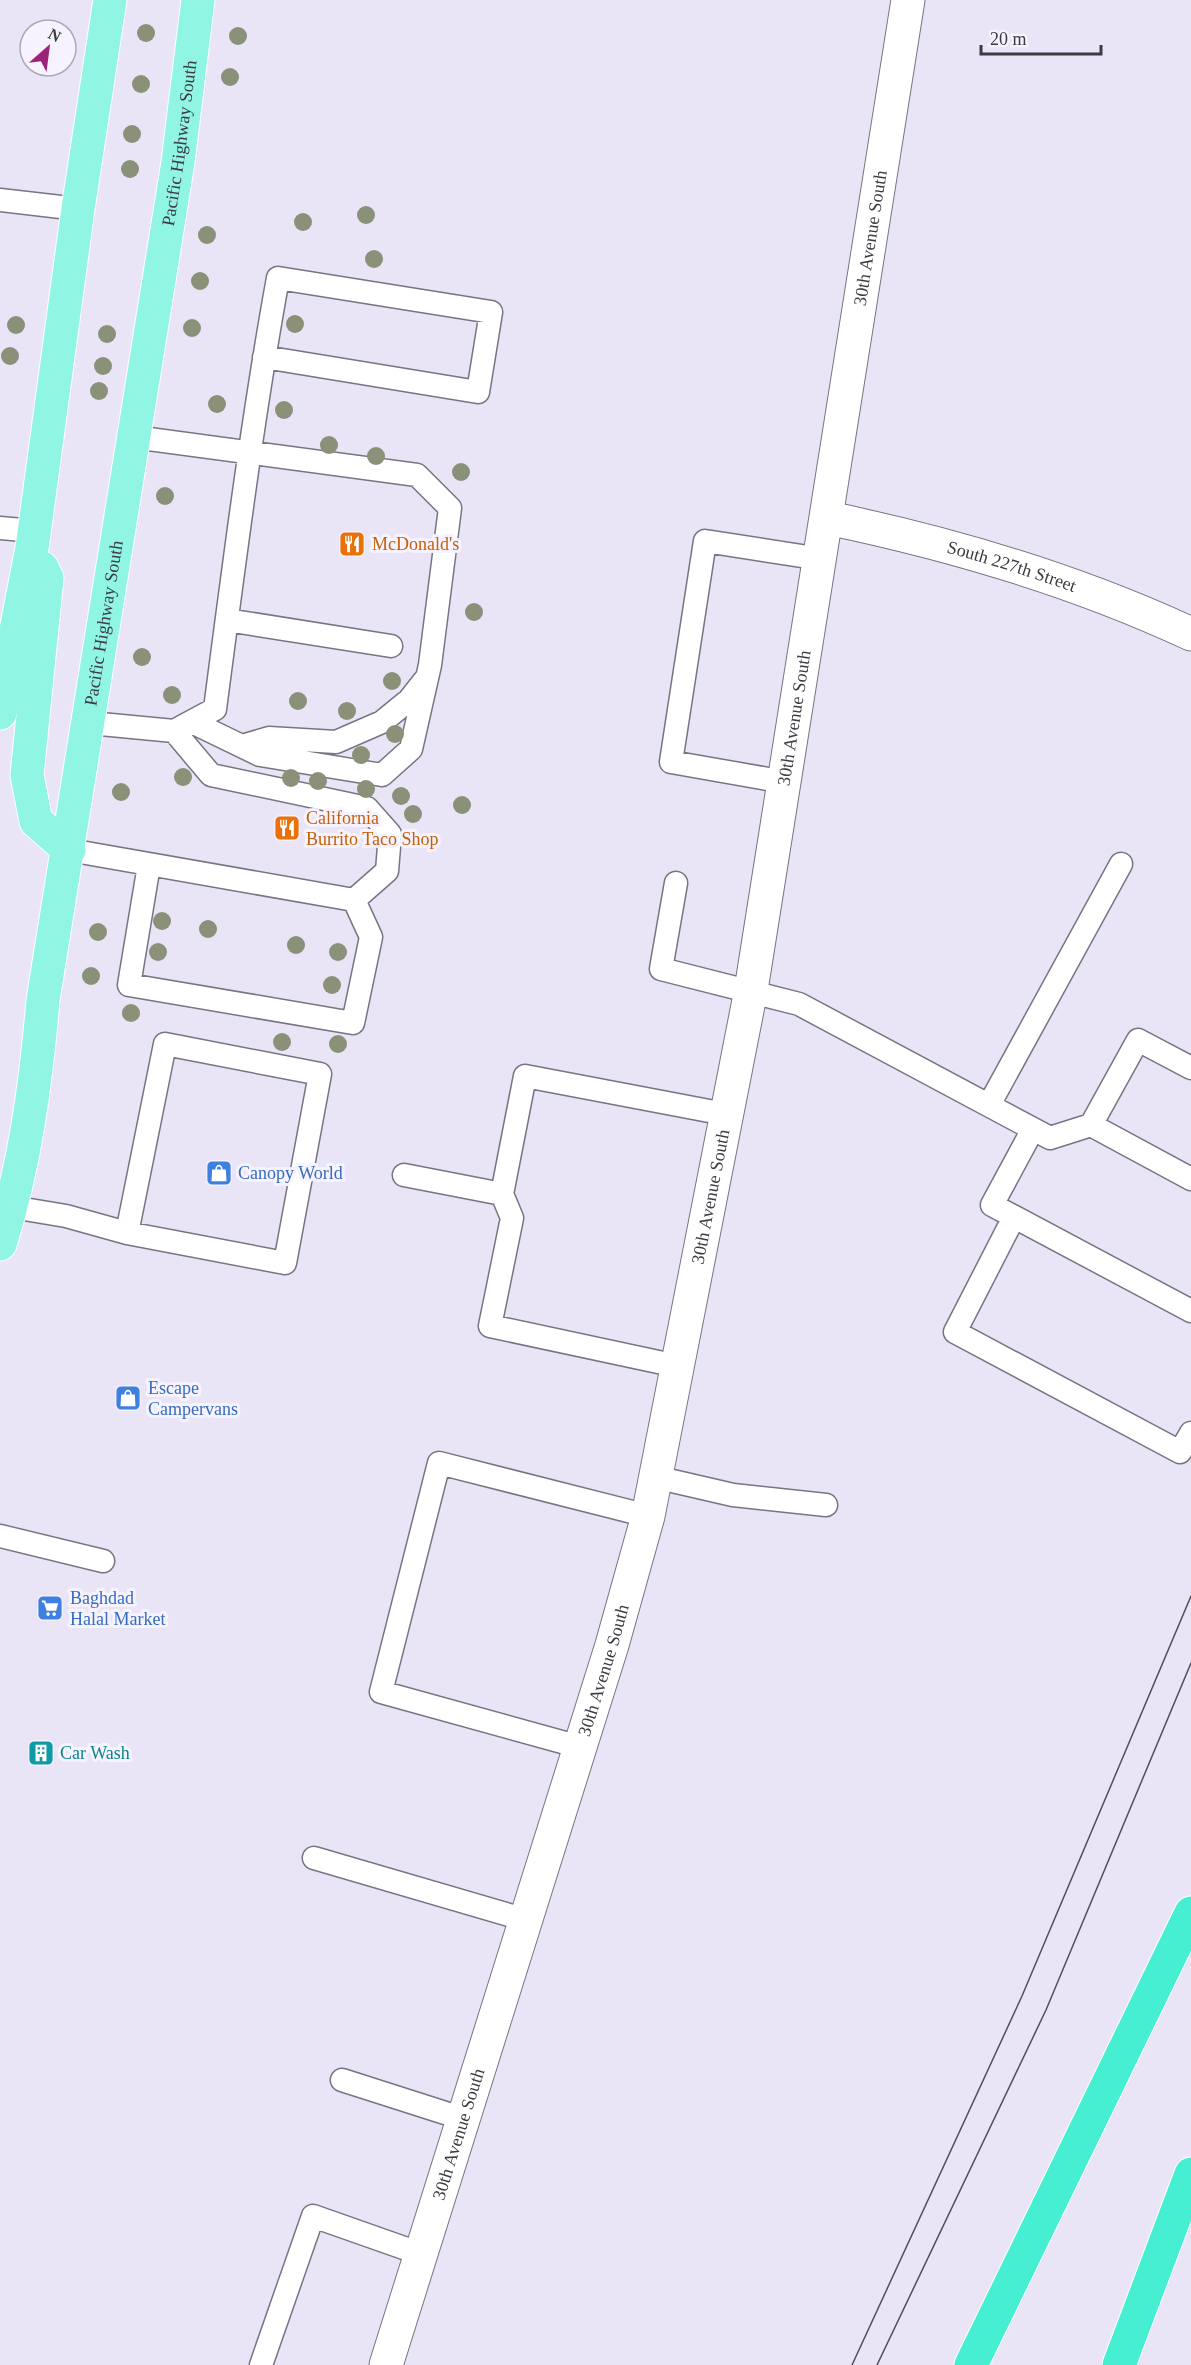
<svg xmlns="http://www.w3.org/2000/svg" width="1191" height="2365" font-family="Georgia,serif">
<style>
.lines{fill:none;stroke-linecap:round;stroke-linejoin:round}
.service-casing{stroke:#777483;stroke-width:25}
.minor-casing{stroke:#777483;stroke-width:35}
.primary-casing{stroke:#fff;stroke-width:35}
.motorway-casing{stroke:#fff;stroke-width:35}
.service{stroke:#fff;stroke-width:22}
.minor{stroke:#fff;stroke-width:33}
.primary{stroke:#91f5e4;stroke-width:33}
.motorway{stroke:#47efd2;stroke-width:33}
.tram{stroke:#514f57;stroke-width:1.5}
.tree{fill:#8b9178}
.labels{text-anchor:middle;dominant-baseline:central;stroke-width:6;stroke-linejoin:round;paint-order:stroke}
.street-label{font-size:18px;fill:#3d3b42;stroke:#f6f3fe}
.food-label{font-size:18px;fill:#c56008;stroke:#f6f3fe;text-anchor:start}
.shop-label{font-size:18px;fill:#366cbe;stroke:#f6f3fe;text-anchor:start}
.culture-label{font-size:18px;fill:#0d838f;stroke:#f6f3fe;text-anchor:start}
</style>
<rect width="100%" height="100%" fill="#e9e5f6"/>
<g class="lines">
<defs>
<path id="service" d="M0,200L78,209
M134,437L417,475L450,508L430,665L411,749L382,775L260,755L192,722
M0,528L34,531
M227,620L391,646
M90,723L174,731L215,709C234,565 252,421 278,278L491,312L478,392L264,357
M174,731L211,775L367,808L390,834L387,871L354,900
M242,746L269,738L336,742L382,722L409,700L424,681
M785,782L671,762L705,541L821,559
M69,850L354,900
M149,865L129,985L353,1023L371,937L354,900
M676,883L661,969L799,1004L1050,1138L1091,1125L1191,1179
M989,1105L1121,864
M1091,1125L1138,1040L1191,1068
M1033,1129L992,1205L1191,1311
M404,1175L502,1194
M12,1207L66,1216L127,1233L285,1263L320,1074L165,1044L127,1233
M1014,1217L955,1332L1180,1452L1191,1433
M677,1366L490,1326L512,1218L502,1194L525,1076L725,1114
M655,1477L733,1495L826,1505
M0,1536L103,1561
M580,1747L381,1692L439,1463L648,1516
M314,1858L526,1920
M342,2080L464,2119
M261,2365L313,2216L421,2254"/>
<g id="minor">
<path id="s1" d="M828,518C953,544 1075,580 1191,634"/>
<path id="s2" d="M386,2365L612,1645L648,1516L751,990L908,0"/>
</g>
<g id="primary">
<path d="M42,568L47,578L27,775L36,821L69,850"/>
<path d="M0,713L32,548L78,209L110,0"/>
<path id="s3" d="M0,1244C25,1165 36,1083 43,1000L178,162L198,0"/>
</g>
<path id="motorway" d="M971,2365L1191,1913
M1119,2365L1191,2174"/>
</defs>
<!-- service casing -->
<use href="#service" class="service-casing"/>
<!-- minor casing -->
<use href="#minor" class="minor-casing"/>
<!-- primary casing -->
<use href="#primary" class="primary-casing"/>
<!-- motorway casing -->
<use href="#motorway" class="motorway-casing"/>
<!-- service -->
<use href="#service" class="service"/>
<!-- minor -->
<use href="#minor" class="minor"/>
<!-- primary -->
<use href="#primary" class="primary"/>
<!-- motorway -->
<use href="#motorway" class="motorway"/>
<!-- tram -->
<path class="tram" d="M852,2365L1022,1996L1191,1596
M877,2365L1046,2010L1191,1663"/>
</g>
<!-- trees -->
<g class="tree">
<circle cx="146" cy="33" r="9"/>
<circle cx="238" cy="36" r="9"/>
<circle cx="230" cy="77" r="9"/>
<circle cx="141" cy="84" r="9"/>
<circle cx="132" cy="134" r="9"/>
<circle cx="130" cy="169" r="9"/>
<circle cx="366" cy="215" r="9"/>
<circle cx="303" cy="222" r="9"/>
<circle cx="207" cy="235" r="9"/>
<circle cx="374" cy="259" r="9"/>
<circle cx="200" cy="281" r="9"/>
<circle cx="295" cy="324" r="9"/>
<circle cx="16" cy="325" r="9"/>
<circle cx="192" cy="328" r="9"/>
<circle cx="107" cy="334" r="9"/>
<circle cx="10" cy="356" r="9"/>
<circle cx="103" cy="366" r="9"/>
<circle cx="99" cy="391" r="9"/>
<circle cx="217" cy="404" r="9"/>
<circle cx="284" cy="410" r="9"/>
<circle cx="329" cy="445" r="9"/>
<circle cx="376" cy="456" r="9"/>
<circle cx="461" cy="472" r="9"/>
<circle cx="165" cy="496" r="9"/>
<circle cx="474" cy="612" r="9"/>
<circle cx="142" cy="657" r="9"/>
<circle cx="392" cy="681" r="9"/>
<circle cx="172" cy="695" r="9"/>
<circle cx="298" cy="701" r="9"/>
<circle cx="347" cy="711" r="9"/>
<circle cx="395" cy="734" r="9"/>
<circle cx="361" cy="755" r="9"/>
<circle cx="183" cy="777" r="9"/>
<circle cx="291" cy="778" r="9"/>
<circle cx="318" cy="781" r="9"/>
<circle cx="366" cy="789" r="9"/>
<circle cx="121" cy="792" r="9"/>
<circle cx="401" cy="796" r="9"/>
<circle cx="462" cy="805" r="9"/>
<circle cx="413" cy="814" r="9"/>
<circle cx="162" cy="921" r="9"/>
<circle cx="208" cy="929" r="9"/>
<circle cx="98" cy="932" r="9"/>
<circle cx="296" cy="945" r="9"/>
<circle cx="158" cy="952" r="9"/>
<circle cx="338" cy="952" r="9"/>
<circle cx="91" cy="976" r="9"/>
<circle cx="332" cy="985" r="9"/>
<circle cx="131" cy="1013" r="9"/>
<circle cx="282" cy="1042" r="9"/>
<circle cx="338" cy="1044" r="9"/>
</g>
<!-- icons -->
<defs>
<symbol id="restaurant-square" viewBox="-11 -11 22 22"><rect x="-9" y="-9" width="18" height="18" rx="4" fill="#e8710a" stroke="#f6f3fe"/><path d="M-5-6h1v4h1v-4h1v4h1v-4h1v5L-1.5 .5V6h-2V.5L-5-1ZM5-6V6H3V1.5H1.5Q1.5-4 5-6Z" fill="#fff"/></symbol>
<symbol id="shop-square" viewBox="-11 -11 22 22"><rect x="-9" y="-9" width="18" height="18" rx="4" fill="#3f7fe0" stroke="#f6f3fe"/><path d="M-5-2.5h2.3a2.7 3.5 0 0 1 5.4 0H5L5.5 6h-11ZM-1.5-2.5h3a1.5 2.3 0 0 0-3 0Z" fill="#fff"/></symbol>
<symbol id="supermarket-square" viewBox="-11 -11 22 22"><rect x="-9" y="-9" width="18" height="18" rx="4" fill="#3f7fe0" stroke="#f6f3fe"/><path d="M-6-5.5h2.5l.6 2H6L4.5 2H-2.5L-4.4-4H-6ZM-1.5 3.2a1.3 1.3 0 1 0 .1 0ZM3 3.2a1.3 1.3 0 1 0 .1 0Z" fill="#fff"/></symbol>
<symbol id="building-square" viewBox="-11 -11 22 22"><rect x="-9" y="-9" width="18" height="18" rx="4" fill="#0f9aa8" stroke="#f6f3fe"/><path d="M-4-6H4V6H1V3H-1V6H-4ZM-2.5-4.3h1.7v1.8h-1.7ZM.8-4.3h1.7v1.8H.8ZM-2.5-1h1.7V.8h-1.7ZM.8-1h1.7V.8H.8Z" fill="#fff"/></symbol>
</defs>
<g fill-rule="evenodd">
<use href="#restaurant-square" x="337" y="529" width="30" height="30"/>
<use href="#restaurant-square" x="272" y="813" width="30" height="30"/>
<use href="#shop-square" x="204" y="1158" width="30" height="30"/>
<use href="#shop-square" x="113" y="1383" width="30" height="30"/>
<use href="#supermarket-square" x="35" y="1593" width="30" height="30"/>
<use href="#building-square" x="26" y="1738" width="30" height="30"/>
</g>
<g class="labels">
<!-- street labels -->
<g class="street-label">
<text stroke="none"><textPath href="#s3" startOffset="1116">Pacific Highway South</textPath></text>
<text stroke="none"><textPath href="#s2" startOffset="2186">30th Avenue South</textPath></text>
<text stroke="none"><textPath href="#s1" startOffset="190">South 227th Street</textPath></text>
<text stroke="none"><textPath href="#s3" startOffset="630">Pacific Highway South</textPath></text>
<text stroke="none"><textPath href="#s2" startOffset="1700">30th Avenue South</textPath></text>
<text stroke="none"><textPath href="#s2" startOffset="1214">30th Avenue South</textPath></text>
<text stroke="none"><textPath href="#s2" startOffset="728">30th Avenue South</textPath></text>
<text stroke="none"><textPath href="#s2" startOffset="242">30th Avenue South</textPath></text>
</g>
<!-- food labels -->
<g class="food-label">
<text x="372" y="544">McDonald's</text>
<text x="306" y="818">California<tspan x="306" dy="21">Burrito Taco Shop</tspan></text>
</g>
<!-- shop labels -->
<g class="shop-label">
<text x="238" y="1173">Canopy World</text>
<text x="148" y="1388">Escape<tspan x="148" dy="21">Campervans</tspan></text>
<text x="70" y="1598">Baghdad<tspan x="70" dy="21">Halal Market</tspan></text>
</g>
<!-- culture labels -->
<g class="culture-label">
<text x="60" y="1753">Car Wash</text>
</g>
</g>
<!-- north arrow -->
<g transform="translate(48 48) rotate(28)"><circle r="28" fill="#f6f3fe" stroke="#aca9b3" stroke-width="1.5"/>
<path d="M0-4.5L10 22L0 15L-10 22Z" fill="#9d237a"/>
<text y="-9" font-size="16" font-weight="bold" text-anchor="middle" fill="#3d3b42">N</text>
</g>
<!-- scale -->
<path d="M981 45v9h120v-9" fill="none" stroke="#3d3b42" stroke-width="3"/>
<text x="990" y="45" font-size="18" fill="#3d3b42" stroke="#f6f3fe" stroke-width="4.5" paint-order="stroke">20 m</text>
</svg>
